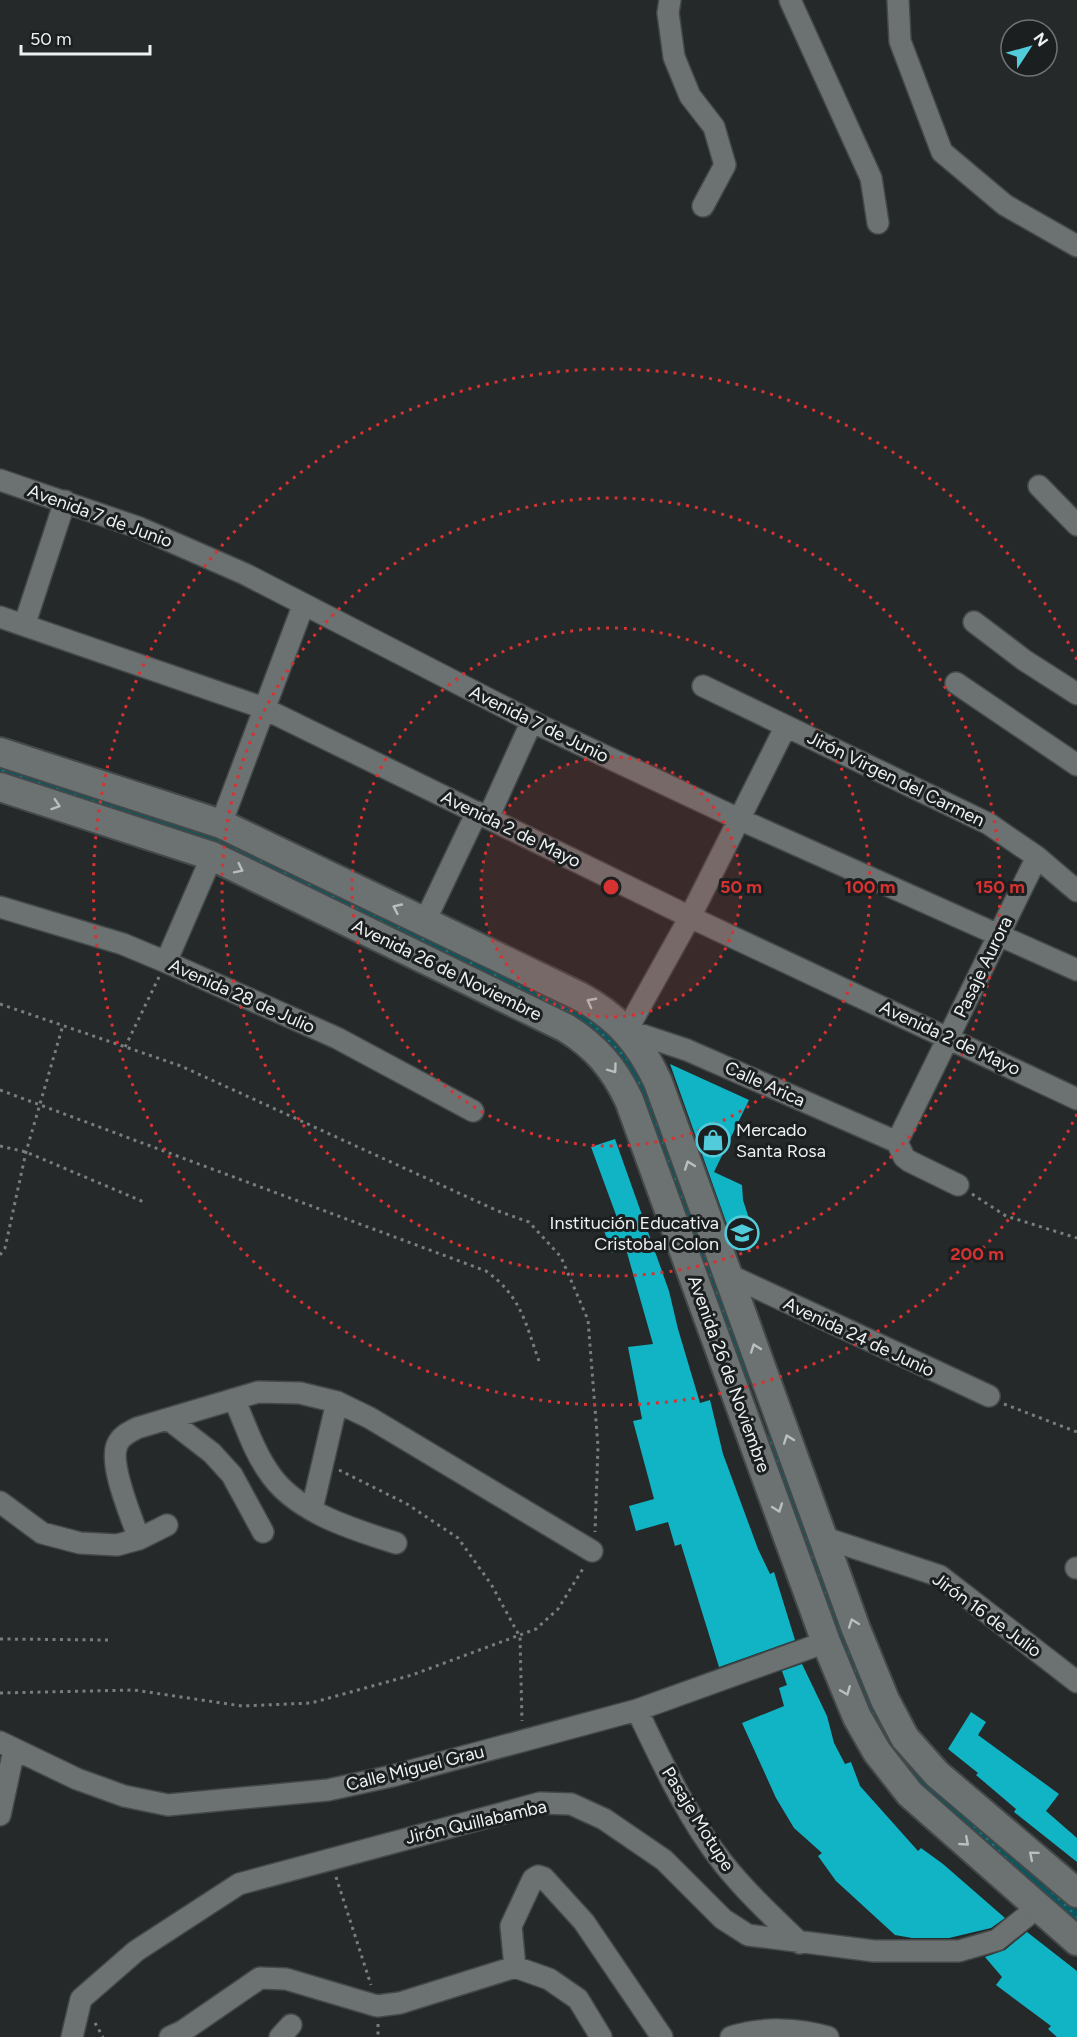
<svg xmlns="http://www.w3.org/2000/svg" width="1077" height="2037" font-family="Figtree,sans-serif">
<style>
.grass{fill:url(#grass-dots)}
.building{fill:#10b4c4}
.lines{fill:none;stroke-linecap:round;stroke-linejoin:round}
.street-casing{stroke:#444848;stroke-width:24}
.secondary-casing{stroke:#444848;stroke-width:32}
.path{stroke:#797d7e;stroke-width:3;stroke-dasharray:3 4.5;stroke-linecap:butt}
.street{stroke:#6c7171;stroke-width:21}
.secondary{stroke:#6c7171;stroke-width:28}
.oneway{stroke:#babebe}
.ring{fill:none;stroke:#d73232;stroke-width:3;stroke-dasharray:3 6}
.labels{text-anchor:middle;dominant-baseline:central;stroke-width:6;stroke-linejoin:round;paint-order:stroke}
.street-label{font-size:18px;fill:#eef1f1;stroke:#1c1f20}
.poi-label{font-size:18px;fill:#eef1f1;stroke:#1c1f20;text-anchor:start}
.centre{fill:#d73232;stroke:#1c1f20;stroke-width:3}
.ring-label{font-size:18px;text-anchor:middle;font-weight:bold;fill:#d73232;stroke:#1c1f20;stroke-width:6;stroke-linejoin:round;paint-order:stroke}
</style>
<defs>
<pattern id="grass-dots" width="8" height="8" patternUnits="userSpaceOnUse" patternTransform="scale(1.5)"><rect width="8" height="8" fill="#08565e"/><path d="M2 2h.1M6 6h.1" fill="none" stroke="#2c6f76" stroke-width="1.8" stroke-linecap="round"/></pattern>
</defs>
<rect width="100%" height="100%" fill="#25292a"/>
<!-- grass -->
<path class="grass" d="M0,763L180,820L578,1007L615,1036L644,1082L754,1383L747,1385L637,1085C619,1052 606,1036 574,1015L208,840L0,773Z
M773,1434L896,1744L920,1776L1077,1910V1923L938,1805L889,1749L858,1689L766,1436Z"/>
<!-- building -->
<path class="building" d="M670,1064L749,1100L714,1172L742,1185L743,1200L756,1240L735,1247Z
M615,1139L669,1291L678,1329L700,1403L710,1400L723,1454L758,1549L770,1574L774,1572L795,1640L719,1667L681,1544L675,1546L668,1522L636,1531L629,1506L654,1499L633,1421L642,1419L628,1347L653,1344L626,1249L611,1253L604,1230L619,1223L591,1147Z
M802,1664L827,1716L834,1743L845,1764L851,1762L860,1786L918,1851L921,1848L943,1864L1005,1918L991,1928L949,1938H912L895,1935L836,1881L818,1856L822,1853L794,1828L776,1798L742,1723L784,1706L779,1688L787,1685L782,1671Z
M971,1712L986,1722L978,1735L1059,1794L1046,1811L1077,1838V1862L1014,1812L1016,1809L976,1775L978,1773L948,1749Z
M1027,1932L1077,1971V2037H1057L1048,2029L1051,2026L996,1985L1002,1977L985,1957L1005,1950Z"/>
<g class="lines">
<defs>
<path id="street" d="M670,0L668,13L674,57L690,96L714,127L725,165L703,206
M790,0L871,178L878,223
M898,0L900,41L942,152L1005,205L1077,246
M0,480L140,528L245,574L537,724L741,820L1077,970
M1039,486L1077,525
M0,617L261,707L690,917L1077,1099
M974,622L1024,660L1077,694
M25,623L65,501
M956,683L1077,765
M703,686L989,824L1037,857L1077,891
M786,726L690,917L627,1030L687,1050L897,1142L904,1157L909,1161L958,1185
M488,818L532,721
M221,824L303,606
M0,907L123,944L166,962L337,1038L473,1111
M425,921L477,812
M166,962L212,856
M897,1142L1037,857
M729,1275L989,1396
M234,1399C245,1423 253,1450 268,1471C294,1512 352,1529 396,1543
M168,1419L212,1453L232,1475L263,1532
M0,1502L42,1533L80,1543L117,1545L139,1539L167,1525
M312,1509L337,1402
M822,1537L940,1576L1077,1682
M139,1539C132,1518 107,1462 118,1443C122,1435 130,1432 137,1428L258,1392L300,1393L337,1402L370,1418L592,1551
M1076,1568H1077
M637,1710C662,1762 687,1817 723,1863C746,1892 773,1917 800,1943
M0,1742L77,1779L124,1796L168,1805L328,1790L392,1776L637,1710L826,1642
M0,1815L14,1750
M515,1967L511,1926L533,1879L538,1876L544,1878L584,1922L662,2037
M72,2037L81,1999L136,1951L239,1884L540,1803L571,1804L604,1819L664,1860L723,1919L748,1935L874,1951H959L997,1940L1038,1907
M170,2037L183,2031L260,1978L286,1979L377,2006L400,2003L515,1967L549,1979L578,1999L601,2037
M280,2037L291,2025
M731,2037C762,2027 797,2028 828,2037"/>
<path id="secondary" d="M0,752L221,824L579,996C618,1017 640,1043 658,1082L856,1629L885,1700L905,1738L937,1774L1077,1893
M0,787L212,856L566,1028C596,1047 614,1068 629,1100L826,1642L857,1717L877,1752L910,1794L1077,1941"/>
</defs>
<!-- street casing -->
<use href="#street" class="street-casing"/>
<!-- secondary casing -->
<use href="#secondary" class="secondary-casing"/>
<!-- path -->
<path class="path" d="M0,1004L181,1066L498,1211L529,1222L561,1257L588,1320L598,1446L595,1532
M125,1047L159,977
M0,1090L486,1271C521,1296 525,1322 539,1361
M0,1146L26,1152L144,1202
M972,1194L1006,1216L1077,1238
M0,1255L5,1248L26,1152L63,1025
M1004,1404L1077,1432
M339,1470L407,1504L458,1538L491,1584L520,1637L522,1721
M0,1639L110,1640
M0,1693L134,1690L242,1706L311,1703L412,1675L536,1629L558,1609L584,1567
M336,1877L371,1985
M95,2023L103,2037
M378,2024V2037"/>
<!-- street -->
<use href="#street" class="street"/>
<!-- secondary -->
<use href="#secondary" class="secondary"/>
</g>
<!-- one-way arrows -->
<defs><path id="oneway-chevron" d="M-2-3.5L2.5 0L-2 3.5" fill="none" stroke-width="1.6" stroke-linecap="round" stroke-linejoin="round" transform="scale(1.5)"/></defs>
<g class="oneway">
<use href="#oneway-chevron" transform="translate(56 805) rotate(18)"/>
<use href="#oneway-chevron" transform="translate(239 869) rotate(26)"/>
<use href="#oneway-chevron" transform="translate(397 908) rotate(-155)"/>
<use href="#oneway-chevron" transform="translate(591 1002) rotate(-152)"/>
<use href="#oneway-chevron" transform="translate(613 1069) rotate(54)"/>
<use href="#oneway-chevron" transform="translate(689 1165) rotate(-110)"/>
<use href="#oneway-chevron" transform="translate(755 1348) rotate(-110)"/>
<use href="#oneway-chevron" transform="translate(788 1439) rotate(-110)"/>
<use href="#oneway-chevron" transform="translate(778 1508) rotate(70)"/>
<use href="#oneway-chevron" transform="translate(853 1623) rotate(-110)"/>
<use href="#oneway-chevron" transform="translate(846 1691) rotate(68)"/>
<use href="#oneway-chevron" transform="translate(965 1842) rotate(41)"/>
<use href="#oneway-chevron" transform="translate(1033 1855) rotate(-140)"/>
</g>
<!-- distance rings -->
<circle cx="611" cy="887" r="130" fill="#d73232" fill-opacity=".12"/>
<g class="ring">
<circle cx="611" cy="887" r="130"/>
<circle cx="611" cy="887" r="259"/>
<circle cx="611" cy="887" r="389"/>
<path d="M1077 1114A518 518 0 1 1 1077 660"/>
</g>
<!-- icons -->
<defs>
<symbol id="shop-ring" viewBox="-11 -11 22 22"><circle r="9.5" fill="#1c1f20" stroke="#52cbda" stroke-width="1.5"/><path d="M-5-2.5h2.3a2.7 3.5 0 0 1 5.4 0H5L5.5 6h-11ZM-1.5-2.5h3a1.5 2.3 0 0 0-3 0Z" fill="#52cbda"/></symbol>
<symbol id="school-ring" viewBox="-11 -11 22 22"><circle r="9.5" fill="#1c1f20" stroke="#52cbda" stroke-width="1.5"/><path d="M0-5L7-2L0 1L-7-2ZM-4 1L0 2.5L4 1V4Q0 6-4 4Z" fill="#52cbda"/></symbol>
</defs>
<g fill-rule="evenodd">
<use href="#shop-ring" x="694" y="1121" width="38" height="38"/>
<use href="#school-ring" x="723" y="1214" width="38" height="38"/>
</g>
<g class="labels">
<!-- street labels -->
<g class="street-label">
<text transform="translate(100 516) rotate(20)">Avenida 7 de Junio</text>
<text transform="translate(539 724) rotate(26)">Avenida 7 de Junio</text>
<text transform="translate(896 779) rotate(26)">Jirón Virgen del Carmen</text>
<text transform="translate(511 829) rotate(26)">Avenida 2 de Mayo</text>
<text transform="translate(983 967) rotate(-64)">Pasaje Aurora</text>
<text transform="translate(447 970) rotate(26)">Avenida 26 de Noviembre</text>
<text transform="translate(242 996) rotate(24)">Avenida 28 de Julio</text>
<text transform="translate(950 1038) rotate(25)">Avenida 2 de Mayo</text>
<text transform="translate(765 1084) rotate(24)">Calle Arica</text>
<text transform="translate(859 1337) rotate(25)">Avenida 24 de Junio</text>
<text transform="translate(729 1374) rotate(70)">Avenida 26 de Noviembre</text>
<text transform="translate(987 1615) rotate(36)">Jirón 16 de Julio</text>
<text transform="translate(415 1768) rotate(-14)">Calle Miguel Grau</text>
<text transform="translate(698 1819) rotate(58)">Pasaje Motupe</text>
<text transform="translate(476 1822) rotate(-13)">Jirón Quillabamba</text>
</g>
<!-- poi labels -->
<g class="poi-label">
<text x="736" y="1130">Mercado<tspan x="736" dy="21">Santa Rosa</tspan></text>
<text x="719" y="1223" text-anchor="end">Institución Educativa<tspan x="719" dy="21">Cristobal Colon</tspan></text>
</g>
</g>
<circle cx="611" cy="887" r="9" class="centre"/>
<g class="ring-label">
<text x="741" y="893">50 m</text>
<text x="870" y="893">100 m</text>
<text x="1000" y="893">150 m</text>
<text x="977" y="1260">200 m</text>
</g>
<!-- north arrow -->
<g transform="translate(1029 48) rotate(54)"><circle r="28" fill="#1c1f20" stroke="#707374" stroke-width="1.5"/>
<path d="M0-4.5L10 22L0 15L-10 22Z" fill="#52cbda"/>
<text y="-9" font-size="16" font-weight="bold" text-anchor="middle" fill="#eef1f1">N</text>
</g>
<!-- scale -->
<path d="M21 45v9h129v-9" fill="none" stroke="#eef1f1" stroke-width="3"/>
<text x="30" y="45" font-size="18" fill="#eef1f1" stroke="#1c1f20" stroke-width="4.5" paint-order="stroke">50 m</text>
</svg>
